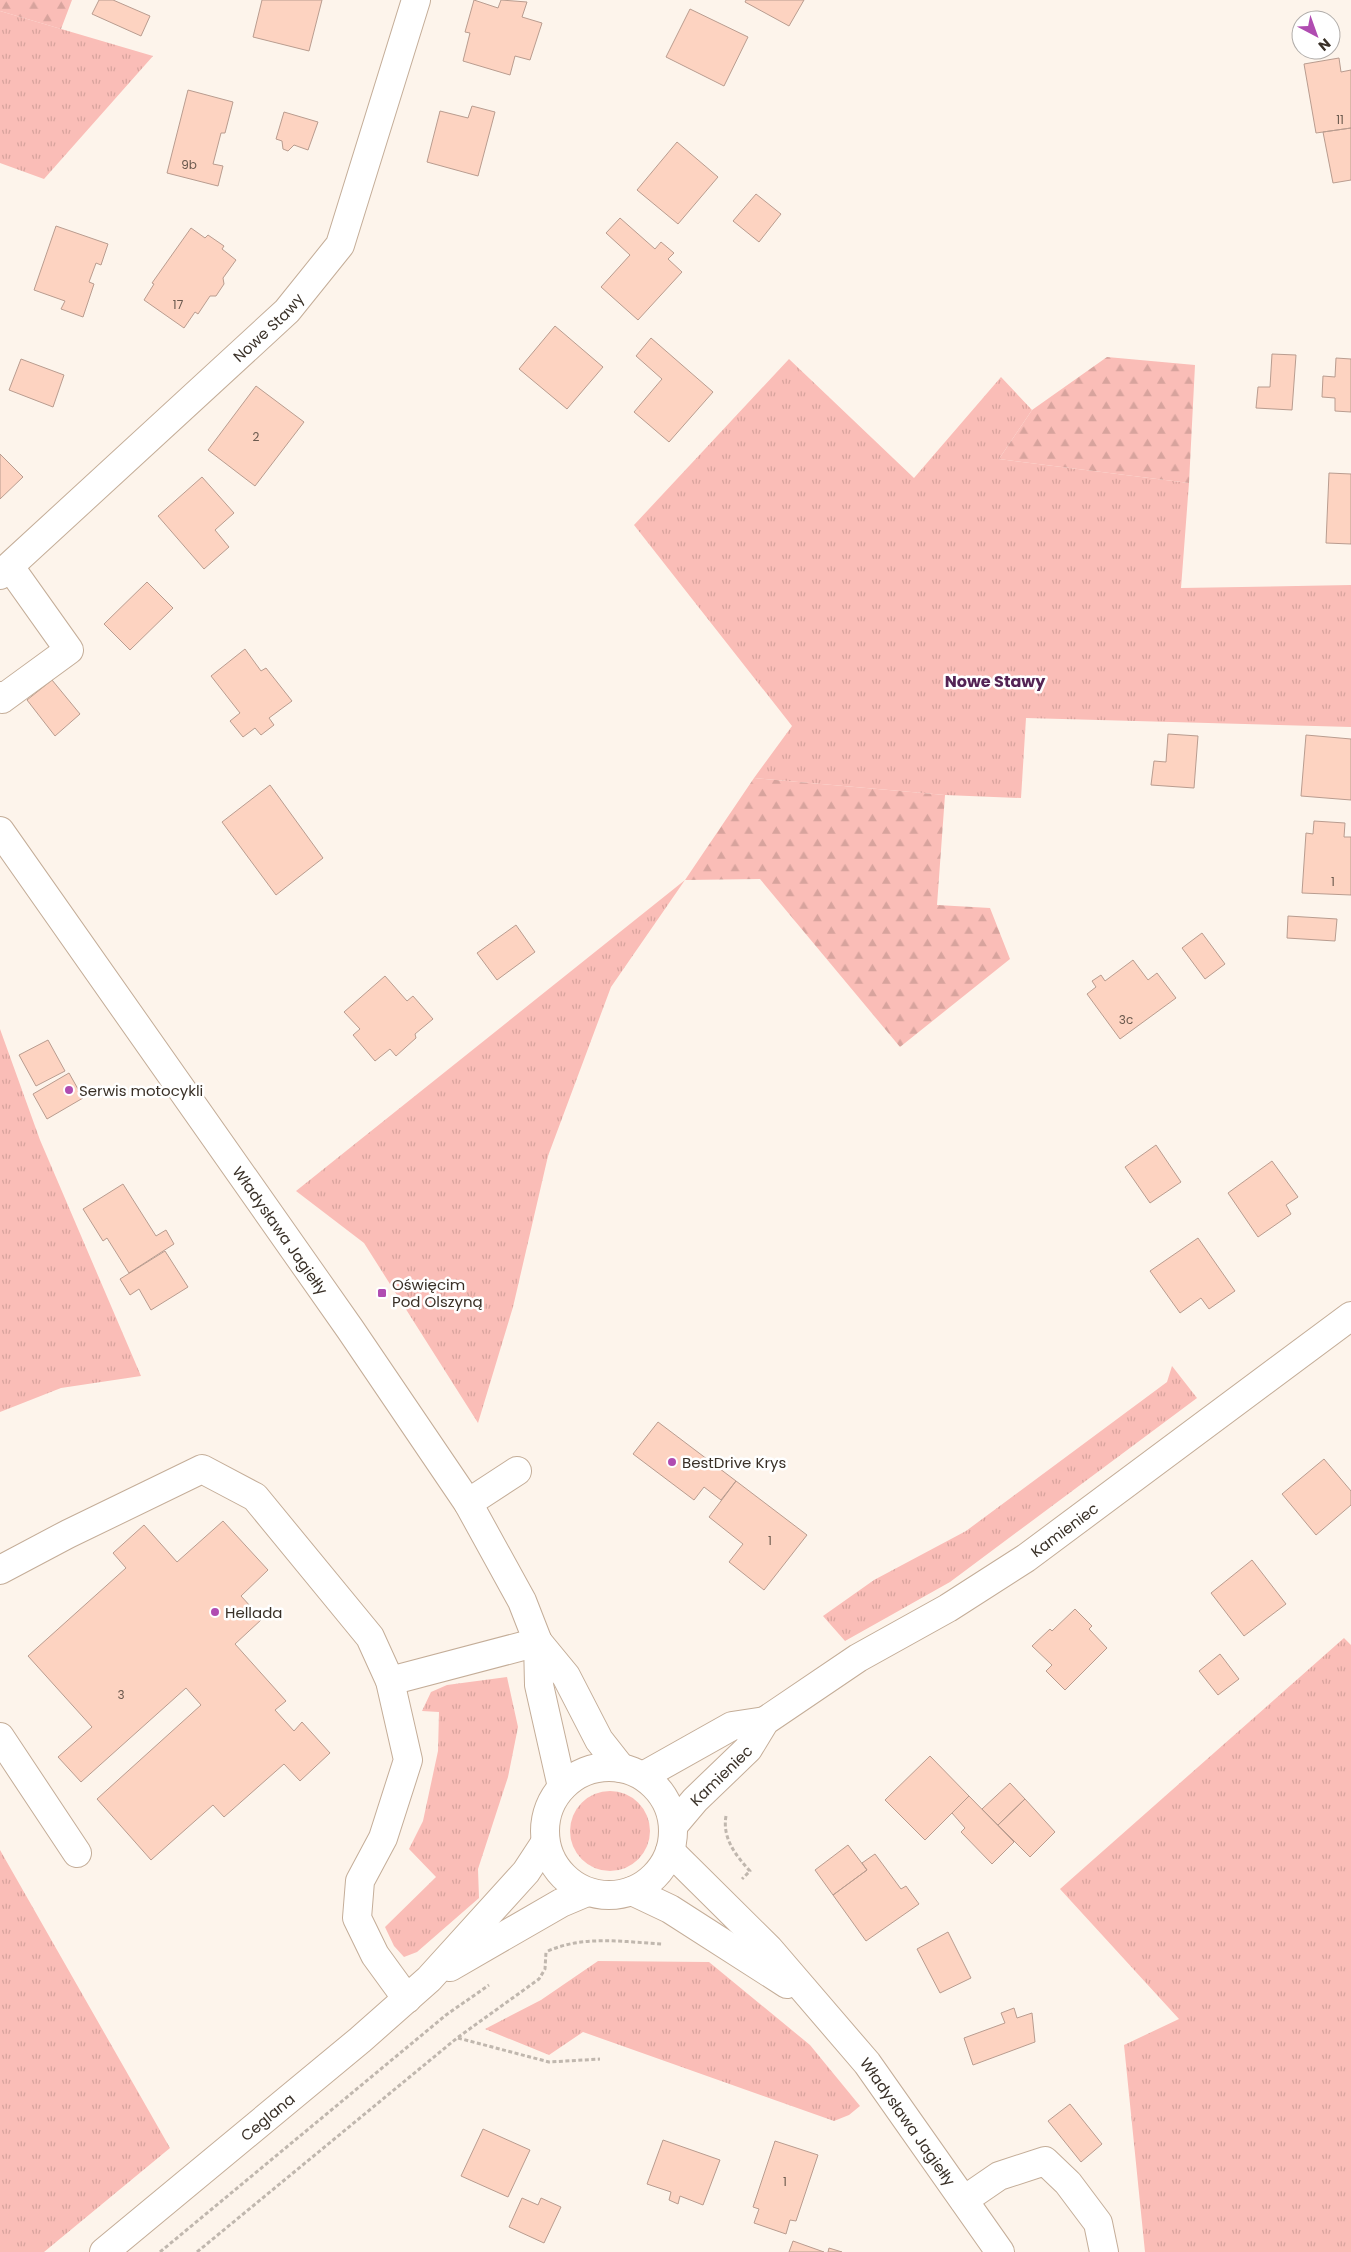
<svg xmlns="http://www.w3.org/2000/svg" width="1351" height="2252" font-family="Poppins,sans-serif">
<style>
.grass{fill:url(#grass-tufts)}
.forest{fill:url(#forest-firs)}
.building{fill:#fdd3c1;stroke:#b99c8f}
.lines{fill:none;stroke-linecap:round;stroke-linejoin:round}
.minor-casing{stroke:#c4ad98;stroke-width:30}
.path{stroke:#c0b7ae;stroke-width:3;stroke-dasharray:4 2.5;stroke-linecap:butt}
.minor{stroke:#fff;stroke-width:28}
.poi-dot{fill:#b04cb1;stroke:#fff;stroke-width:2}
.labels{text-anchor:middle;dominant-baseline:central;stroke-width:5;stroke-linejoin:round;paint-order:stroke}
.number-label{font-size:12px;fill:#6a594e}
.street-label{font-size:15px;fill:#393027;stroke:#fff}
.poi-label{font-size:15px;fill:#393027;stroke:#fff;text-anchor:start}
.neighbourhood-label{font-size:16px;font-weight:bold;fill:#542354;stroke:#fff}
</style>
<defs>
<pattern id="grass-tufts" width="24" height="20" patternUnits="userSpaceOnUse" patternTransform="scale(1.25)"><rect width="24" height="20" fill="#fabdb7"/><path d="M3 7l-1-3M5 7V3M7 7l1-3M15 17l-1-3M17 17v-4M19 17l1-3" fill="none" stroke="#d7a39d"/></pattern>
<pattern id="forest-firs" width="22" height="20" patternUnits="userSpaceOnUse" patternTransform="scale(1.25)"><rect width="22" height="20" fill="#fabdb7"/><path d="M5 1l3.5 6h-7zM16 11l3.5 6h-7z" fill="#d7a39d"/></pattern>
</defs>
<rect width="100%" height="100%" fill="#fdf4eb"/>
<!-- grass -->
<path class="grass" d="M0,11L153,56L44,179L0,163Z
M789,359L914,478L1001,377L1032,410L999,459L1189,483L1181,588L1351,585V727L1026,718L1021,798L945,795L754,778L792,726L634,525Z
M685,880L611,987L548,1156L513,1307L478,1423L364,1243L296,1191Z
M0,1029L40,1140L141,1376L61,1388L0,1412Z
M1172,1366L1197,1398L950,1582L845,1641L823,1616L874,1580L966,1531L1167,1382Z
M1344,1638L1351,1645V2252H1145L1124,2045L1179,2019L1060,1889Z
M507,1677L518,1727L508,1777L478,1869L479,1898L417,1952L404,1957L394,1946L385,1927L436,1877L409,1849L423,1821L438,1751L439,1712L422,1711L431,1692L447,1685Z
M570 1831a40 40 0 1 1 80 0a40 40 0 1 1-80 0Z
M0,1850L170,2148L44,2252H0Z
M598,1961L709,1962L810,2045L860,2106L849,2115L834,2121L583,2032L549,2055L485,2029L541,2000Z"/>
<!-- forest -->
<path class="forest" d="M0,0H72L61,29L0,11Z
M1107,357L1195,365L1189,483L999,459L1032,410Z
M754,778L945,795L937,905L990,908L1010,959L900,1047L760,879L685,880Z"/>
<!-- building -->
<path class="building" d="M99,0H113L150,16L141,36L92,14Z
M262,0H322L309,51L253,37Z
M474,0L498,8L501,0L527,2L522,17L542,23L530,60L515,56L510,75L463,61L470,33L465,32Z
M746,0H804L789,26L745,2Z
M690,9L748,37L724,86L666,57Z
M1339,58L1341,72L1351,70V128L1316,133L1304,64Z
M188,90L233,102L225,133H221L213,164L223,166L218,186L167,173Z
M472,106L495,112L478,176L427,162L440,111L468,118Z
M284,112L318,122L308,150L294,145L288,151L283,149L282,141L276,139Z
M1351,128V180L1333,183L1323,132Z
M677,142L718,177L678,224L637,190Z
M756,194L781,214L759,242L733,221Z
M620,218L655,249L661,242L674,253L668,259L682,272L638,320L601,287L630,255L606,233Z
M56,226L108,244L101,265L96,263L89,282L94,284L83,317L61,309L65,301L34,290Z
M191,228L205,238L208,235L224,246L222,249L236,260L223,278L224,284L216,296H210L198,314L195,312L184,328L144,300L154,284L152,283Z
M555,326L603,367L567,409L519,369Z
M651,338L713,392L669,442L634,412L662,379L636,356Z
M1272,354L1296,355L1292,410L1256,408L1258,387H1270Z
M1336,358L1351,359V412L1335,411V398L1322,397L1323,376L1335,377Z
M21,359L64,375L53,407L9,390Z
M256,386L304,422L255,486L208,450Z
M0,454L23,477L0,499Z
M1329,473L1351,474V544L1326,543Z
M202,477L234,513L215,530L229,547L204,569L158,516Z
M147,582L173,608L130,650L104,624Z
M245,649L261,671L266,668L292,701L269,718L274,725L261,735L255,728L243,737L230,721L240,713L211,676Z
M52,680L80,714L55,736L27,700Z
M1168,734L1198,736L1194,788L1151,785L1154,761L1166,762Z
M1306,735L1351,739V800L1301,796Z
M270,785L323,858L276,895L222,822Z
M1314,821L1345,823L1344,837H1351V895L1302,893L1306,833L1313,834Z
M1288,916L1337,919L1335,941L1287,938Z
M516,925L535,952L497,980L477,953Z
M1202,933L1225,964L1205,979L1182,948Z
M1133,960L1148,980L1157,973L1176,998L1120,1039L1087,994L1096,987L1092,981L1101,975L1105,981Z
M385,976L407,1001L413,996L433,1019L415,1034L416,1038L396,1056L390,1049L375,1061L353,1035L360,1029L344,1012Z
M48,1040L65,1071L36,1086L19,1055Z
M69,1073L83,1098L47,1119L33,1094Z
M1156,1145L1181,1182L1150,1203L1125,1167Z
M1272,1161L1298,1197L1286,1205L1291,1214L1258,1237L1228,1193Z
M123,1184L156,1236L166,1230L174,1244L129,1273L107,1238L103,1241L83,1209Z
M1198,1238L1235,1291L1209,1309L1201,1298L1180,1313L1150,1271Z
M165,1251L188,1287L151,1310L139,1289L130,1295L120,1279Z
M658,1422L736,1481L721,1500L704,1487L694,1500L633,1454Z
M1324,1459L1351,1491V1505L1316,1535L1282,1494Z
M736,1481L807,1535L764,1590L729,1562L743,1544L709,1517Z
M223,1521L268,1570L241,1596L262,1619L235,1644L286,1701L275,1710L294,1731L302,1722L330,1753L300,1781L284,1764L224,1817L213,1805L151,1860L97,1799L201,1705L186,1688L81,1782L58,1757L92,1727L28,1656L126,1568L113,1553L144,1525L177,1562Z
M1252,1560L1286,1604L1244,1636L1211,1593Z
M1075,1609L1092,1626L1089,1629L1107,1648L1065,1690L1046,1671L1052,1665L1032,1646L1050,1629L1052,1631Z
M1220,1654L1239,1679L1218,1695L1199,1671Z
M930,1756L969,1796L925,1840L885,1800Z
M1010,1783L1025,1799L998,1825L982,1809Z
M969,1796L1014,1842L992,1864L961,1832L965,1828L952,1813Z
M1025,1799L1055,1832L1030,1857L998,1825Z
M848,1845L867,1870L833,1895L815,1870Z
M875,1854L901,1889L906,1886L919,1904L866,1941L833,1895L867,1870L862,1863Z
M948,1932L971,1978L940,1993L917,1949Z
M1014,2008L1017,2018L1032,2013L1035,2042L973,2065L964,2038L1005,2023L1001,2013Z
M1070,2104L1102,2144L1081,2162L1048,2121Z
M483,2129L530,2150L508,2197L461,2176Z
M663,2140L720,2160L703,2205L680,2196L678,2204L669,2200L671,2192L647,2184Z
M775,2141L818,2155L796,2221L790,2220L786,2234L754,2223L759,2209L753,2207Z
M522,2198L538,2205L541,2198L561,2207L544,2243L509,2227Z
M793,2241L824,2252H789Z
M829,2248L842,2252H828Z"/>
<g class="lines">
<defs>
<g id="minor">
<path id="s1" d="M0,575L287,311L340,245L416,0"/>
<path d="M0,696L2,699L69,650L10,567"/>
<path id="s2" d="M0,831L350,1329L468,1503L522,1601L538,1642L566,1676L599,1740L621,1768"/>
<path d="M468,1503L517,1471"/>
<path d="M0,1570L68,1534L202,1469L255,1497L370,1637L390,1681L408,1760L383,1838L360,1881L357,1918L375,1955L407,1999"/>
<path d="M538,1642L539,1685L562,1787"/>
<path d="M390,1681L538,1642"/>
<path d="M0,1737L77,1853"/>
<circle cx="609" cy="1831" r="64"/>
<path d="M643,1776L732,1726L765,1721"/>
<path id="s3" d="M673,1826L695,1800L748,1749L765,1721L858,1658L948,1608L1026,1558L1351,1316"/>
<path id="s4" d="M670,1851L769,1949L867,2063L1000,2252"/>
<path d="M632,1891L670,1909L787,1984"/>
<path d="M450,1967L561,1903L587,1892"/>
<path d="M964,2200L999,2176L1045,2161L1068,2183L1098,2223L1104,2252"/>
<path id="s5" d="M104,2252L360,2040L429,1979L526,1872L545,1843"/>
</g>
</defs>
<!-- minor casing -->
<use href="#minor" class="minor-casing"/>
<!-- path -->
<path class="path" d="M726,1816C722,1838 736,1856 750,1871L742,1879
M548,1951C584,1935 624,1942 662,1944
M458,2038L549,2062L600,2059
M160,2252L446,2015L489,1985
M197,2252L457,2038L539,1979L545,1969L546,1952"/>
<!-- minor -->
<use href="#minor" class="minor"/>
</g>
<!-- markers -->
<g class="poi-dot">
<circle cx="69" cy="1090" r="5"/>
<rect x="377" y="1288" width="10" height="10" rx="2.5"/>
<circle cx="672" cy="1462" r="5"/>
<circle cx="215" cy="1612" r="5"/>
</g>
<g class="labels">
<!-- number labels -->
<g class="number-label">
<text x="1340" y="119">11</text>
<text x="189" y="164">9b</text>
<text x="178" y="304">17</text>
<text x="256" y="436">2</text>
<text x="1333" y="881">1</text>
<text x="1126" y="1019">3c</text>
<text x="770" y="1540">1</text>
<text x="121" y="1694">3</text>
<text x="785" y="2181">1</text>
</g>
<!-- street labels -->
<g class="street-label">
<text stroke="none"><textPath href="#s1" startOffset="365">Nowe Stawy</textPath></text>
<text stroke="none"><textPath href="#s2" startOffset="488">Władysława Jagiełły</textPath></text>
<text stroke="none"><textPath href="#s3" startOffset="496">Kamieniec</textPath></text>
<text stroke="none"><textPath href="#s3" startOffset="70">Kamieniec</textPath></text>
<text stroke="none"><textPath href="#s5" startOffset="212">Ceglana</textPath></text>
<text stroke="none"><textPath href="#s4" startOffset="361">Władysława Jagiełły</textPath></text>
</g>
<!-- poi labels -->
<g class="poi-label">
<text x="79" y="1090">Serwis motocykli</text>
<text x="392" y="1284">Oświęcim<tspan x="392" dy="17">Pod Olszyną</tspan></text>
<text x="682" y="1462">BestDrive Krys</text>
<text x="225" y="1612">Hellada</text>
</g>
<!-- neighbourhood labels -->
<g class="neighbourhood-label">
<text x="995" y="681">Nowe Stawy</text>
</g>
</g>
<!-- north arrow -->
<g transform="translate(1316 35) rotate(139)"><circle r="24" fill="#ffffff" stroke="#b0aca9"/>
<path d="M0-4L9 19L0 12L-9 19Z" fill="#b04cb1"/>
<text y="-8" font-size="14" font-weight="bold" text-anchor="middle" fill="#393027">N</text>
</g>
</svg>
